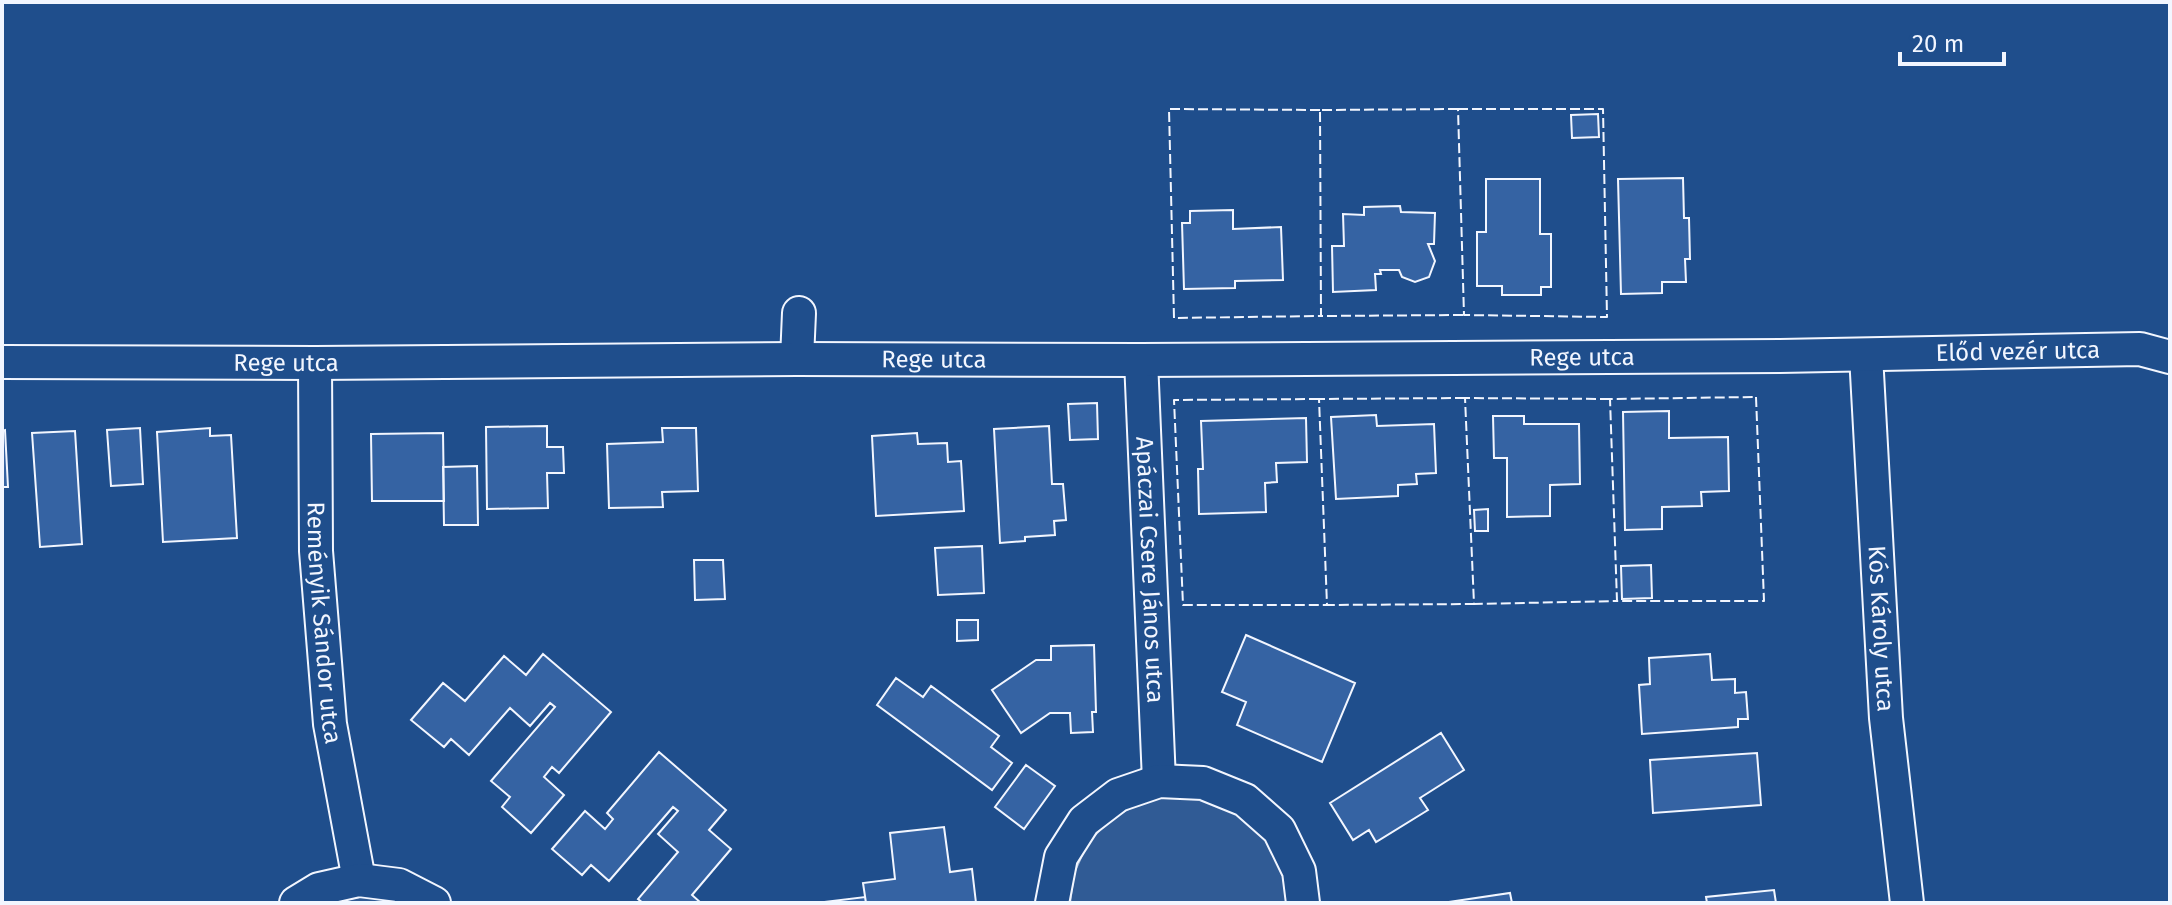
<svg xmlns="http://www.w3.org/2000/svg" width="2172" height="905" font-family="'Fira Sans',sans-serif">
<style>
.built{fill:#305b95;stroke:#a8bbd7;stroke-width:2}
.building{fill:#3563a3;stroke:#f2f6ff;stroke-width:2}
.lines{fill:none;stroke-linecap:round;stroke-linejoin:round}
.street-casing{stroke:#f2f6ff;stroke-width:36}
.street{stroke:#1f4e8c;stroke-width:32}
.fence{stroke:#f2f6ff;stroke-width:2;stroke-dasharray:10 4;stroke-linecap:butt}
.labels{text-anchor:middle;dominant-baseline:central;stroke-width:6;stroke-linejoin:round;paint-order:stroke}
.street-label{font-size:24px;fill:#f2f6ff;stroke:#1f4e8c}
</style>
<rect width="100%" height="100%" fill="#1f4e8c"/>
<!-- built -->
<path class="built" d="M1176,795L1210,800L1241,815L1268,842L1283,876L1287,903H1070L1074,873L1088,842L1112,818L1143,801Z
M364,896L397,901L400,903H329Z"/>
<!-- building -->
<path class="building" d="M1598,114L1599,137L1572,138L1571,115Z
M1683,178L1684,218H1689L1690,259H1685L1686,282H1662V293L1621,294L1618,179Z
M1486,179H1540V234H1551V287H1541V295H1502V286H1477V232H1486Z
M1400,206L1401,212L1435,213L1434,244H1428L1435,261L1429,277L1415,282L1402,277L1399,270H1380L1381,274H1375L1376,290L1333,292L1332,246H1344L1343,214L1364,215V207Z
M1233,210V229L1281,227L1283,280L1235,281V288L1184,289L1182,223H1190V211Z
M1097,403L1098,439L1070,440L1068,404Z
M1669,411V438L1728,437L1729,491L1701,492L1702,506L1662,507V529L1625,530L1623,412Z
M1376,415L1377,426L1434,424L1436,473L1416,474L1417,484L1398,485V496L1336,499L1331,417Z
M1493,416H1524V424H1579L1580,484L1550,485V516L1507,517V458H1494Z
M1306,418L1307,462L1276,463L1277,482L1265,483L1266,512L1199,514L1198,469H1203L1201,421Z
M547,426V447H563L564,473H547L548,508L487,509L486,427Z
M1049,426L1052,484H1063L1066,520L1054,521L1055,535L1025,537V541L1000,543L994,429Z
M140,428L143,484L111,486L107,430Z
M210,428V436L231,435L237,538L163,542L157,432Z
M662,428H696L698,491L662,492L663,507L609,508L607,444L663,442Z
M5,430L8,487H2V431Z
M75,431L82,544L40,547L32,433Z
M443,433L444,501H372L371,434Z
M917,433L918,444L947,443L948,462L961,461L964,511L876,516L872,436Z
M477,466L478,525H444L443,467Z
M1488,509V531H1475L1474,510Z
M982,546L984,593L938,595L935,548Z
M694,560H723L725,599L695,600Z
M1651,565L1652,598L1622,599L1621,566Z
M957,620H978V640L957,641Z
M1246,635L1355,683L1322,762L1237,725L1246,702L1222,692Z
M1094,645L1096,712H1092L1093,732L1071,733L1070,713H1050L1021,733L992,690L1036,660H1051V646Z
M543,654L611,712L559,773L552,767L544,777L564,795L531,833L502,807L510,797L491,781L555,707L550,703L530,726L510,708L469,755L451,739L444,747L411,720L443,683L465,701L504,656L526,675Z
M1710,654L1712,680L1735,679V693L1746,692L1748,719H1738V727L1642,734L1639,685L1650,684L1649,658Z
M896,678L923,697L931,686L999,736L991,747L1012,763L992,790L877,705Z
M1441,733L1464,770L1420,798L1428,810L1376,842L1369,830L1353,840L1330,803Z
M659,752L726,810L709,830L731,849L692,895L701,903H643L638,899L678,852L658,834L678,811L673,807L609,881L591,865L582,875L552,849L585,811L605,829L613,819L607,813Z
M1757,753L1761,805L1653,813L1650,760Z
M1026,765L1055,786L1024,829L995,807Z
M944,827L950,872L972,869L976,903H866L863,883L895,879L890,833Z
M1774,890L1776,903H1707L1706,897Z
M1510,893L1512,903H1442Z
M865,897L866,903H816Z"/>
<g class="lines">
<defs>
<g id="street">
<path id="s1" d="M1866,355L1886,718L1907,903"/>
<path d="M797,359L799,313"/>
<path id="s2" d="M1141,360L1159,781"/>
<path id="s3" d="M2,362L315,363L797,359L1141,360L1780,356L2140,349L2170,357"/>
<path id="s4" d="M315,363L316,551L330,724L359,880"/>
<path d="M296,903L319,889L359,880L399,885L434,903"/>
<path d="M1052,903L1061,857L1084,821L1118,795L1159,781L1203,783L1245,800L1279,830L1299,871L1303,903"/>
</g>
</defs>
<!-- street casing -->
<use href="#street" class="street-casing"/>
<!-- street -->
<use href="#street" class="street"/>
<!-- fence -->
<path class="fence" d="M1458,109H1603L1607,317L1464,315Z
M1458,109L1320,110L1321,316L1464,315
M1320,110L1169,109L1174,318L1321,316
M1756,397L1764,601H1617L1610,399Z
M1465,398L1319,399L1327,605L1474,604
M1319,399L1174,400L1183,605H1327
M1610,399L1465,398L1474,604L1617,601"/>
</g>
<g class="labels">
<!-- street labels -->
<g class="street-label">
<text stroke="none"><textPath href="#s3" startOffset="2016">Előd vezér utca</textPath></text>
<text stroke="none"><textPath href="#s3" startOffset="1580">Rege utca</textPath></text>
<text stroke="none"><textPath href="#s3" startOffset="932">Rege utca</textPath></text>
<text stroke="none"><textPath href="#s3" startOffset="284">Rege utca</textPath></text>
<text stroke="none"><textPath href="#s2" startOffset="210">Apáczai Csere János utca</textPath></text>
<text stroke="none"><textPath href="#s4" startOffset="260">Reményik Sándor utca</textPath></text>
<text stroke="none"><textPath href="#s1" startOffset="274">Kós Károly utca</textPath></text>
</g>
</g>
<!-- border -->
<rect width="2172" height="905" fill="none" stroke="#f2f6ff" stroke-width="8"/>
<!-- scale -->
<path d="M1900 52v12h104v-12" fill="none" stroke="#f2f6ff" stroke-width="4"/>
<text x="1912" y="52" font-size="24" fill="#f2f6ff" stroke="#1f4e8c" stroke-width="6" paint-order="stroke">20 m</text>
</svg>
